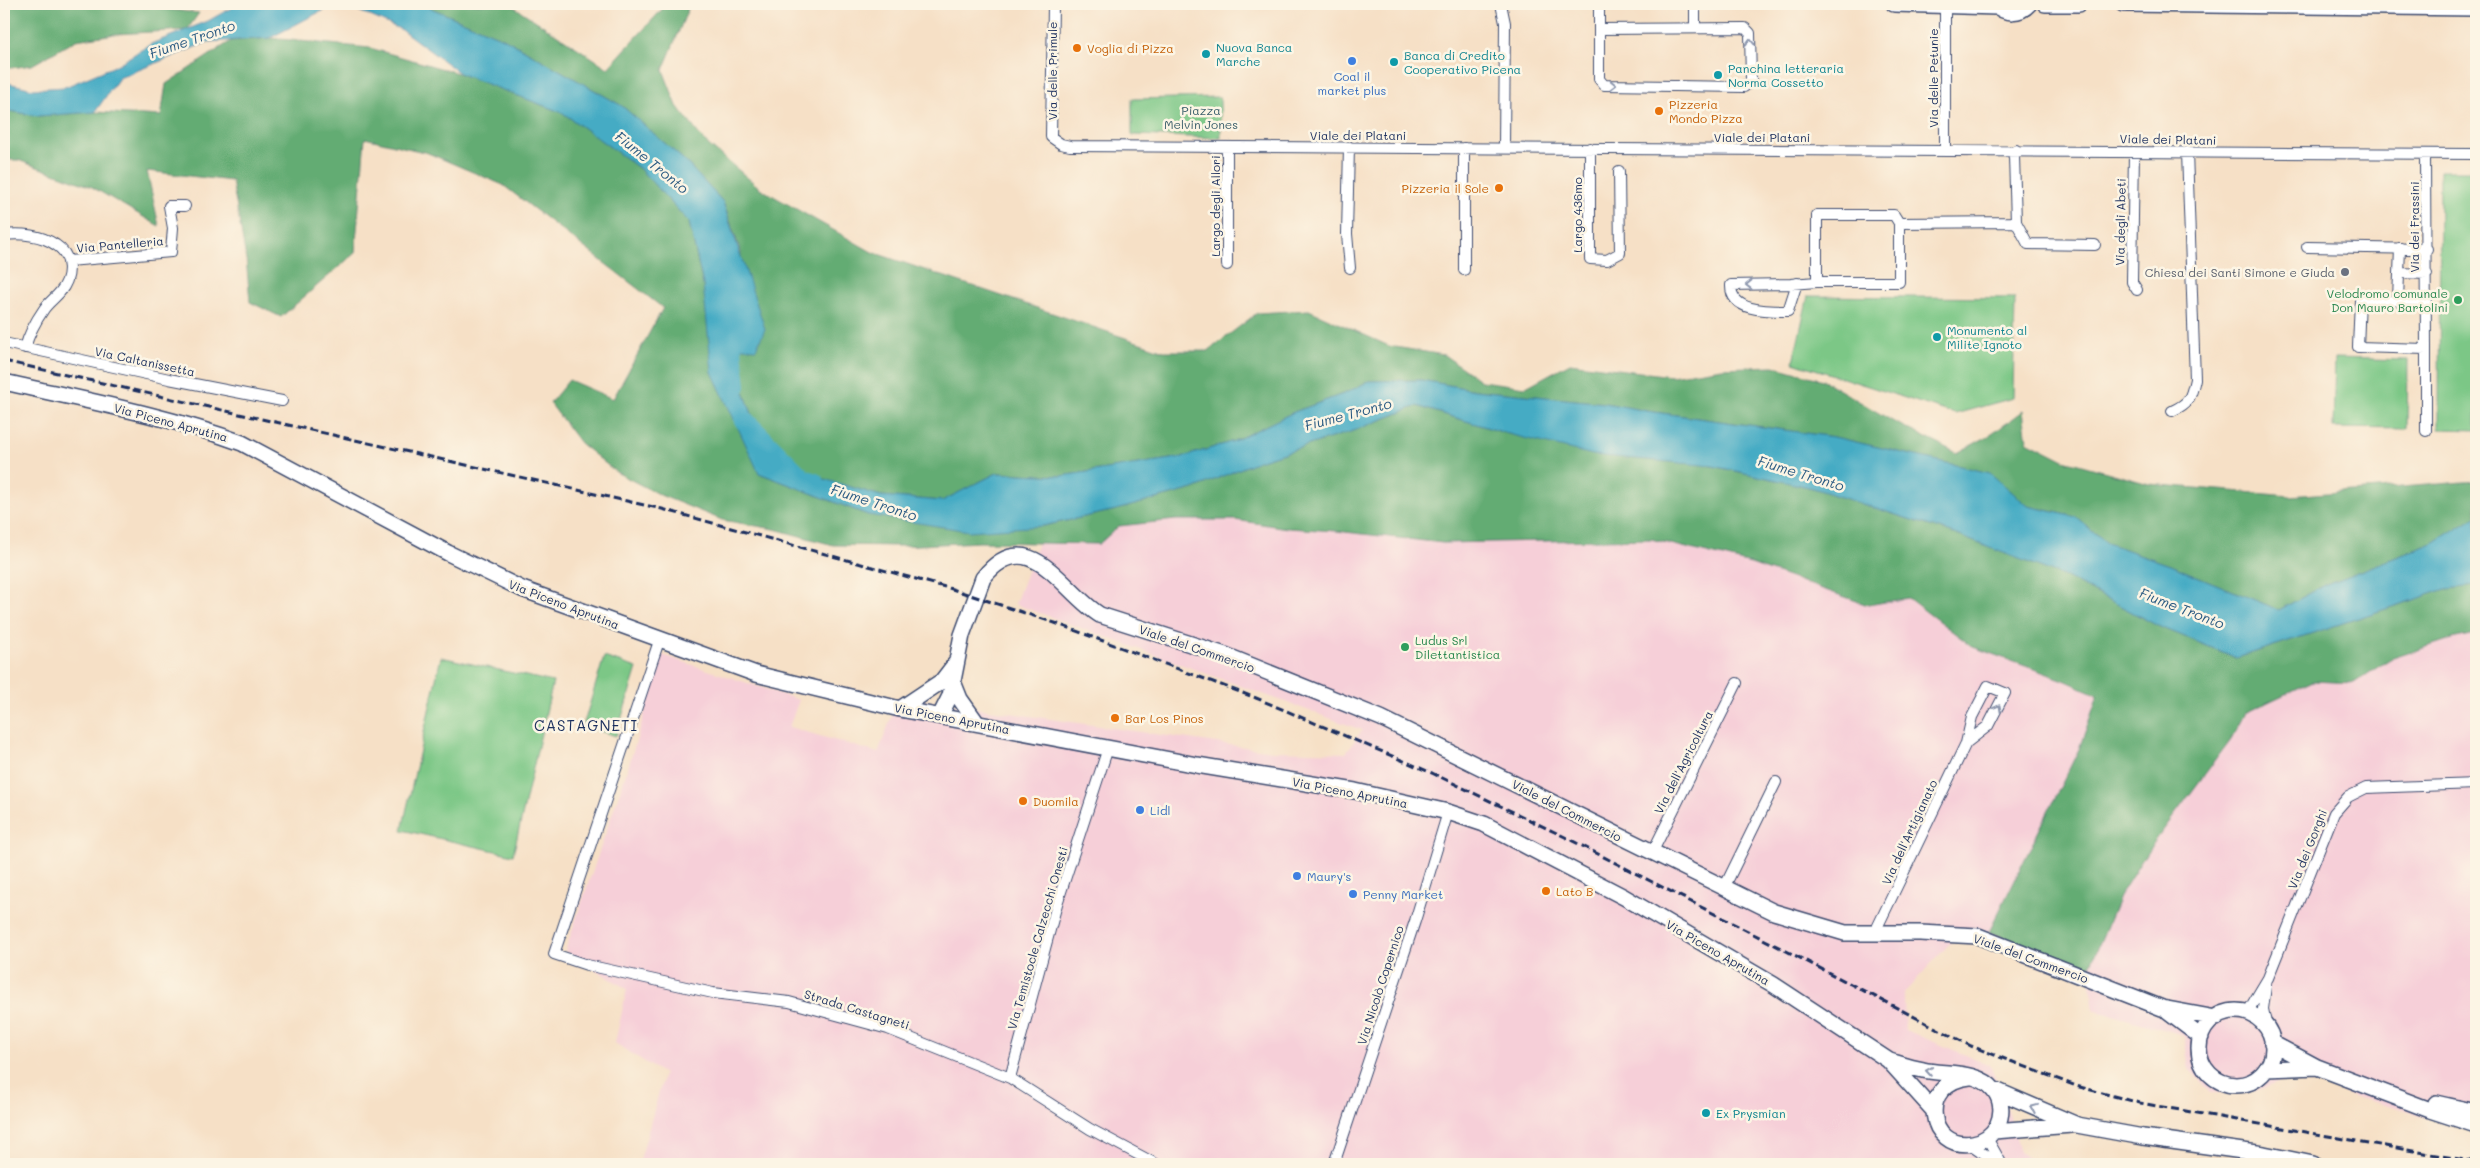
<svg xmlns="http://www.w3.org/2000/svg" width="2480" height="1168" font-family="Mali,sans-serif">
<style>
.built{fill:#f6cfd8}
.green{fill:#7bc786;stroke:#4b7b72}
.forest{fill:#64ac73;stroke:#406e68}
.water{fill:#45abc4;stroke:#306d91}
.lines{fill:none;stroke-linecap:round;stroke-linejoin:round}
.river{stroke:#45abc4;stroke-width:20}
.street-casing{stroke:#3c4a6e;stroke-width:12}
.secondary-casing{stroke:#3c4a6e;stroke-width:18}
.street{stroke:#fff;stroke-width:10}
.secondary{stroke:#fff;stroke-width:15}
.rail{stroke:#1b2f5e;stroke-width:3;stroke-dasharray:8 4;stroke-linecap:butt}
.oneway{stroke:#8d97ae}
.food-dot{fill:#e8710a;stroke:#fcf5e5;stroke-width:2}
.culture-dot{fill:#0f9aa8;stroke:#fcf5e5;stroke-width:2}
.shop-dot{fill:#3f7fe0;stroke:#fcf5e5;stroke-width:2}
.worship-dot{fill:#6b7280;stroke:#fcf5e5;stroke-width:2}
.leisure-dot{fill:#2e9e5b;stroke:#fcf5e5;stroke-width:2}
.labels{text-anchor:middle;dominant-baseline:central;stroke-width:5;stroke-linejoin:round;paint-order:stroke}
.culture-label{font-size:12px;fill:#0d838f;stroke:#fcf5e5;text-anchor:start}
.food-label{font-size:12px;fill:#c56008;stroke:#fcf5e5;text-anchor:start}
.street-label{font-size:12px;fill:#1b2f5e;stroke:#fcf5e5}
.shop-label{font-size:12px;fill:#366cbe;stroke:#fcf5e5;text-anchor:start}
.park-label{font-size:12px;fill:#385d6a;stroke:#fcf5e5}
.worship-label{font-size:12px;fill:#5b616d;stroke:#fcf5e5;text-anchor:end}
.leisure-label{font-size:12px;fill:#27864d;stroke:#fcf5e5;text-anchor:end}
.water-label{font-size:14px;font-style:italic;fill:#2a5a82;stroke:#fcf5e5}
.quarter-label{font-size:15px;letter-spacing:1px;fill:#1b2f5e;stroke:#fcf5e5}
</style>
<rect width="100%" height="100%" fill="#fcf5e5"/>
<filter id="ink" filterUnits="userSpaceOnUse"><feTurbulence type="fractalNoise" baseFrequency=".02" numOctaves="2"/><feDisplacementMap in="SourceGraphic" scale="10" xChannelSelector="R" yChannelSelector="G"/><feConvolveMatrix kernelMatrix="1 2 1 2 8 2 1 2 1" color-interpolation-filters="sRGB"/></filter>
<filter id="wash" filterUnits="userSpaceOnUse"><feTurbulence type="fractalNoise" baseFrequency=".0096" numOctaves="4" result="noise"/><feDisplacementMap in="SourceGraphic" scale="20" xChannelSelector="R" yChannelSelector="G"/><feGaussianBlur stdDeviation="1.12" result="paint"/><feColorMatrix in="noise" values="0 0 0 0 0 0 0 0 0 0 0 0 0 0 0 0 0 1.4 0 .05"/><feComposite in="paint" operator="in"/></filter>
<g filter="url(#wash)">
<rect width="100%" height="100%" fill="#f6e0c6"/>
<!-- built -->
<path class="built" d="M1176,520H1235L1287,528L1336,531L1442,543L1651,539L1751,564L1868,605L1907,598L1973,647L2064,680L2098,695L2079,749L1989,932L1953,940L1904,993L1905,1030L1990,1065L2009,1114L2020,1152L2036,1164H639L664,1074L615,1043L627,989L565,951L628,768L662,655L799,700L789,727L878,753L899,697L1272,751L1346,753L1362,730L1015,604L1038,543L1099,544L1119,526Z
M2476,634V1131L2359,1098L2297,1076L2255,1091L2211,1092L2189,1069L2184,1035L2094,1010L2088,971L2119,897L2147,852L2231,739L2245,713L2313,681L2354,683L2390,659L2451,639Z"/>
<!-- green -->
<path class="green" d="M1220,97L1221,138L1132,135V99Z
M2440,171H2476V430L2439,429Z
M1808,296L2015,298L2013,398L1955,414L1793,362Z
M2335,358L2408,360L2407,429L2333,428Z
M441,657L553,682L513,855L402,830Z
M604,657L637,668L616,736L583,726Z"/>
<!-- forest -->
<path class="forest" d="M4,4H148L156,8L199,13L187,30L115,34L76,40L32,65L4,69Z
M421,4H510L608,68L667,4H690L663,70L677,106L705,142L761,189L872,252L1164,351H1208L1257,313L1309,310L1389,346L1444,355L1481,381L1526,387L1570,363L1671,376L1722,368L1773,366L1823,380L1894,422L1957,453L1992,434L2023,411L2027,441L2064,460L2149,484L2290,496L2476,481V516L2433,543L2329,583L2279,610L2170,565L2107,543L2076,517L2028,506L1989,473L1834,437L1647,411L1605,403L1475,390L1421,380L1369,381L1346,393L1294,412L1234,441L1183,457L1061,476L997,473L942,501L881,496L794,470L761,438L733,363L731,346L741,252L723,202L684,160L622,106L505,39Z
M270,38L370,48L461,74L563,113L639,168L689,222L703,284L759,473L868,515L1043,526L1116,510L1193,489L1258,461L1350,432L1417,406L1512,435L1713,466L1813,488L1949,532L2066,577L2158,626L2237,658L2446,589L2476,586V634L2451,639L2390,659L2354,683L2313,681L2245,713L2231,739L2147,852L2119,897L2088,971L1989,932L2079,749L2098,695L2064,680L1973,647L1908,598L1868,605L1751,564L1651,539L1443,543L1336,531L1287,528L1235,520H1176L1119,526L1099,544L980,542L900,546L833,545L774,529L722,520L660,495L616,472L580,443L550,403L569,380L613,399L663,308L503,185L428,153L365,138L355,253L281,317L250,302L246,258L232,181L147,171L159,226L92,187L18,160H4V110L38,116L95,112L161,116L166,84L231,41Z"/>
<!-- water -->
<path class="water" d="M238,4H335L270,38L208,42L119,78L95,112L38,116L4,110V82L33,89L65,87L115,66L151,44L208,21Z
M343,4H421L505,39L622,106L684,160L723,202L765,329L756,349L731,347L733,363L761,438L794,470L881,496L942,501L997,473L1061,476L1183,457L1234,441L1294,412L1346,393L1369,381L1421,380L1475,390L1605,403L1647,411L1834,437L1990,473L2028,506L2076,517L2107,543L2170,565L2279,610L2329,583L2433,543L2476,516V586L2446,589L2237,658L2158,626L2066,577L1949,532L1813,488L1713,466L1593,455L1512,435L1417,406L1350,432L1258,461L1193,489L1116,510L1043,526L969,531L868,515L759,473L712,372L703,284L689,222L639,168L563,113L461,74L402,30Z"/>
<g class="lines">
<!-- river -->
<path class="river" d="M729,325L736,386
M744,420L803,479L815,483"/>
</g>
</g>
<g filter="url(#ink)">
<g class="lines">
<defs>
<path id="street" d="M1053,4L1051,137L1061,144L1070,146L2476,154
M1501,4L1505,23L1504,148
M1599,4V79L1604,85L1744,87L1751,81L1750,33L1745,28L1599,29
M1695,4V27
M1945,6V150
M1227,147V265
M1349,147L1347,234L1350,268
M1590,148V259L1607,260L1620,253L1619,171
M2134,152L2132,282L2137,290
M2425,154L2426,349L2358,347L2360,300L2427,301
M1817,215H1894L1899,223V282H1817Z
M2016,222L2028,244L2095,245
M1899,223L2016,222L2014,156L2016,150
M4,235C21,233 42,235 56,245C73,256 72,278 60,292C55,298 48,303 44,309C35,322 29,333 25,348
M2307,247L2427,249
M69,261L171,252L173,228L169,206H185
M1464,270V148
M2399,273L2427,274
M1797,283L1788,311C1768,311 1730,312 1731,285L1791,284L1817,282
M2398,300L2400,248
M4,343L169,379L282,401
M2172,411C2190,403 2191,397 2195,379L2187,152
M2426,431V349
M659,641L554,954L587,965L713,993L789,1002L888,1029L1010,1078L1090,1129L1156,1164
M1652,853L1737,683
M1724,888L1776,782
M1875,932L1966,743L1972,717L1988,686L2005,693L1988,726L1966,743
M2266,986L2263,1009L2267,1028
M2247,1013L2268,978L2334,813L2348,797L2366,788L2476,784
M1010,1078L1057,904L1108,748
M1987,1138L2000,1161
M1970,1144L1999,1164
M1334,1164L1415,921L1448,812"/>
<path id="secondary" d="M1894,4L1997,7
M1995,4C2005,15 2020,14 2029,4
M2045,4H2079
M2123,4L2476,8
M4,382C83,400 165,415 242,443L448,553L522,589L756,674L900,709L1197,765L1355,791L1448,812L1484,824L1624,897L1774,985L1888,1060L1934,1111
M954,684L960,699L977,723
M900,709L942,681L955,664
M940,716L950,696L962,635L983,578C1029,520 1063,593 1100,615L1225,655L1381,718L1774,912L1845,933H1920L1978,936L2162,1008L2216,1018
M2199 1048a37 37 0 1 1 74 0a37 37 0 1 1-74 0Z
M2168,1012L2201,1037
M2272,1043L2317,1067L2430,1110L2476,1125
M1890,1061C1900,1064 1911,1068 1923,1070C1944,1075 1979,1070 1994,1090C2002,1100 2003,1114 1997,1126C1992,1135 1984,1141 1973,1143C1928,1152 1916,1082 1970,1077
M2266,1069L2317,1067
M1993,1089L2077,1125L2143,1137L2264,1154L2313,1164
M2436,1103L2476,1112
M1994,1131L2072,1125"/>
</defs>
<!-- street casing -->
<use href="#street" class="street-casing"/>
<!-- secondary casing -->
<use href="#secondary" class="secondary-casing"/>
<!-- street -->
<use href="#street" class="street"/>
<!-- secondary -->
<use href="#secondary" class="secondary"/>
<!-- rail -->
<path class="rail" d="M4,361L662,509L952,589L1055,623L1256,698L1432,773L1565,837L1971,1046L2076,1086L2140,1103L2476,1162"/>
</g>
<!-- one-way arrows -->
<defs><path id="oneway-chevron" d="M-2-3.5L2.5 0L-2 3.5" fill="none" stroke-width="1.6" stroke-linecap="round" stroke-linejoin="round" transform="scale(1.25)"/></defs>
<g class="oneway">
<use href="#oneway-chevron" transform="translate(1750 42) rotate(-92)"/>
<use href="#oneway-chevron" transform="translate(1613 85) rotate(1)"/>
<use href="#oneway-chevron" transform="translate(1749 285) rotate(179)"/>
<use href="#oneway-chevron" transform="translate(1998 708) rotate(-62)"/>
<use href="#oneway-chevron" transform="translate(1929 1071) rotate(-171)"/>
<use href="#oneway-chevron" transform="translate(2034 1108) rotate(-158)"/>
</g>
</g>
<!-- markers -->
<g class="food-dot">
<circle cx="1077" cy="48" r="5"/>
<circle cx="1659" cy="111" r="5"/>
<circle cx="1499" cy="188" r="5"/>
<circle cx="1115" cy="718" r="5"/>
<circle cx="1023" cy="801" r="5"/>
<circle cx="1546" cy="891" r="5"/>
</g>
<g class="culture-dot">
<circle cx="1206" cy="54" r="5"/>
<circle cx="1394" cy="62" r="5"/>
<circle cx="1718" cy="75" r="5"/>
<circle cx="1937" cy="337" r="5"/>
<circle cx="1706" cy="1113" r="5"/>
</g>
<g class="shop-dot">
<circle cx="1352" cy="61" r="5"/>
<circle cx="1140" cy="810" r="5"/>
<circle cx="1297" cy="876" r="5"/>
<circle cx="1353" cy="894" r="5"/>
</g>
<circle class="worship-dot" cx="2345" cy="272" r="5"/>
<g class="leisure-dot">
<circle cx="2458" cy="300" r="5"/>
<circle cx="1405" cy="647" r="5"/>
</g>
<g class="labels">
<!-- culture labels -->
<g class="culture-label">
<text x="1216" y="47">Nuova Banca<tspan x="1216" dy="14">Marche</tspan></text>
<text x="1404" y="55">Banca di Credito<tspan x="1404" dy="14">Cooperativo Picena</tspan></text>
<text x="1728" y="68">Panchina letteraria<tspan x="1728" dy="14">Norma Cossetto</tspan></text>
<text x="1947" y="330">Monumento al<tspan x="1947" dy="14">Milite Ignoto</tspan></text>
<text x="1716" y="1113">Ex Prysmian</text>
</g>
<!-- food labels -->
<g class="food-label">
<text x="1087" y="48">Voglia di Pizza</text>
<text x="1669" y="104">Pizzeria<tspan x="1669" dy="14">Mondo Pizza</tspan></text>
<text x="1489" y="188" text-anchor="end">Pizzeria il Sole</text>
<text x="1125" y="718">Bar Los Pinos</text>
<text x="1033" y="801">Duomila</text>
<text x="1556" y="891">Lato B</text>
</g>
<!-- street labels -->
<g class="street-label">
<text transform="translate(1052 71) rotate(-90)">Via delle Primule</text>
<text transform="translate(1933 78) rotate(-90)">Via delle Petunie</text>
<text x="1358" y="135">Viale dei Platani</text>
<text x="1762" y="137">Viale dei Platani</text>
<text transform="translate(2168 139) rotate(1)">Viale dei Platani</text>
<text transform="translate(1215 206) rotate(-90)">Largo degli Allori</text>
<text transform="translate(1577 215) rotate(-90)">Largo 436mo</text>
<text transform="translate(2120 222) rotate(-89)">Via degli Abeti</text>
<text transform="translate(2414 227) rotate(-90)">Via dei Frassini</text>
<text transform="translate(120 244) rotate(-5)">Via Pantelleria</text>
<text transform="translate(145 361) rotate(12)">Via Caltanissetta</text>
<text transform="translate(171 422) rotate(15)">Via Piceno Aprutina</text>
<text transform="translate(564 604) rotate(21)">Via Piceno Aprutina</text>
<text transform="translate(1197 648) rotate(19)">Viale del Commercio</text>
<text transform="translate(952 718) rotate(11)">Via Piceno Aprutina</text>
<text transform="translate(1683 762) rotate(-63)">Via dell'Agricoltura</text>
<text transform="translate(1350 792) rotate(11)">Via Piceno Aprutina</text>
<text transform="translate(1567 810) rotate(27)">Viale del Commercio</text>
<text transform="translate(1909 832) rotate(-65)">Via dell'Artigianato</text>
<text transform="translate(2307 849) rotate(-68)">Via dei Gorghi</text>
<text transform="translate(1037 938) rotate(-74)">Via Temistocle Calzecchi Onesti</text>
<text transform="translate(1718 952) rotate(30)">Via Piceno Aprutina</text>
<text transform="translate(2031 958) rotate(20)">Viale del Commercio</text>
<text transform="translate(1380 985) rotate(-72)">Via Nicolò Copernico</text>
<text transform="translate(857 1009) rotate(17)">Strada Castagneti</text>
</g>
<!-- shop labels -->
<g class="shop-label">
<text x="1352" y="76" text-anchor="middle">Coal il<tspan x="1352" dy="14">market plus</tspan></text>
<text x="1150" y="810">Lidl</text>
<text x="1307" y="876">Maury's</text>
<text x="1363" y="894">Penny Market</text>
</g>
<!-- park labels -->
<g class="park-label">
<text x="1201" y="110">Piazza<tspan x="1201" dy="14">Melvin Jones</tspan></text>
</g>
<!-- worship labels -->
<g class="worship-label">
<text x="2335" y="272">Chiesa dei Santi Simone e Giuda</text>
</g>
<!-- leisure labels -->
<g class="leisure-label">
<text x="2448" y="293">Velodromo comunale<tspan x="2448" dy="14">Don Mauro Bartolini</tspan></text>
<text x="1415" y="640" text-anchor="start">Ludus Srl<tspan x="1415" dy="14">Dilettantistica</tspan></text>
</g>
<!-- water labels -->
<g class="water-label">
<text transform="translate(192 39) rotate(-19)">Fiume Tronto</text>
<text transform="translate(652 162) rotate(39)">Fiume Tronto</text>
<text transform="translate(1348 414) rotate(-15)">Fiume Tronto</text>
<text transform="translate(1801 473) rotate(17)">Fiume Tronto</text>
<text transform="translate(874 502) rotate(18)">Fiume Tronto</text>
<text transform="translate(2182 608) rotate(21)">Fiume Tronto</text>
</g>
<!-- quarter labels -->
<g class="quarter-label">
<text x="586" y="725">CASTAGNETI</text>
</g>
</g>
<!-- margin -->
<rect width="2480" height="1168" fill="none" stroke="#fcf5e5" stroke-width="20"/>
</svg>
